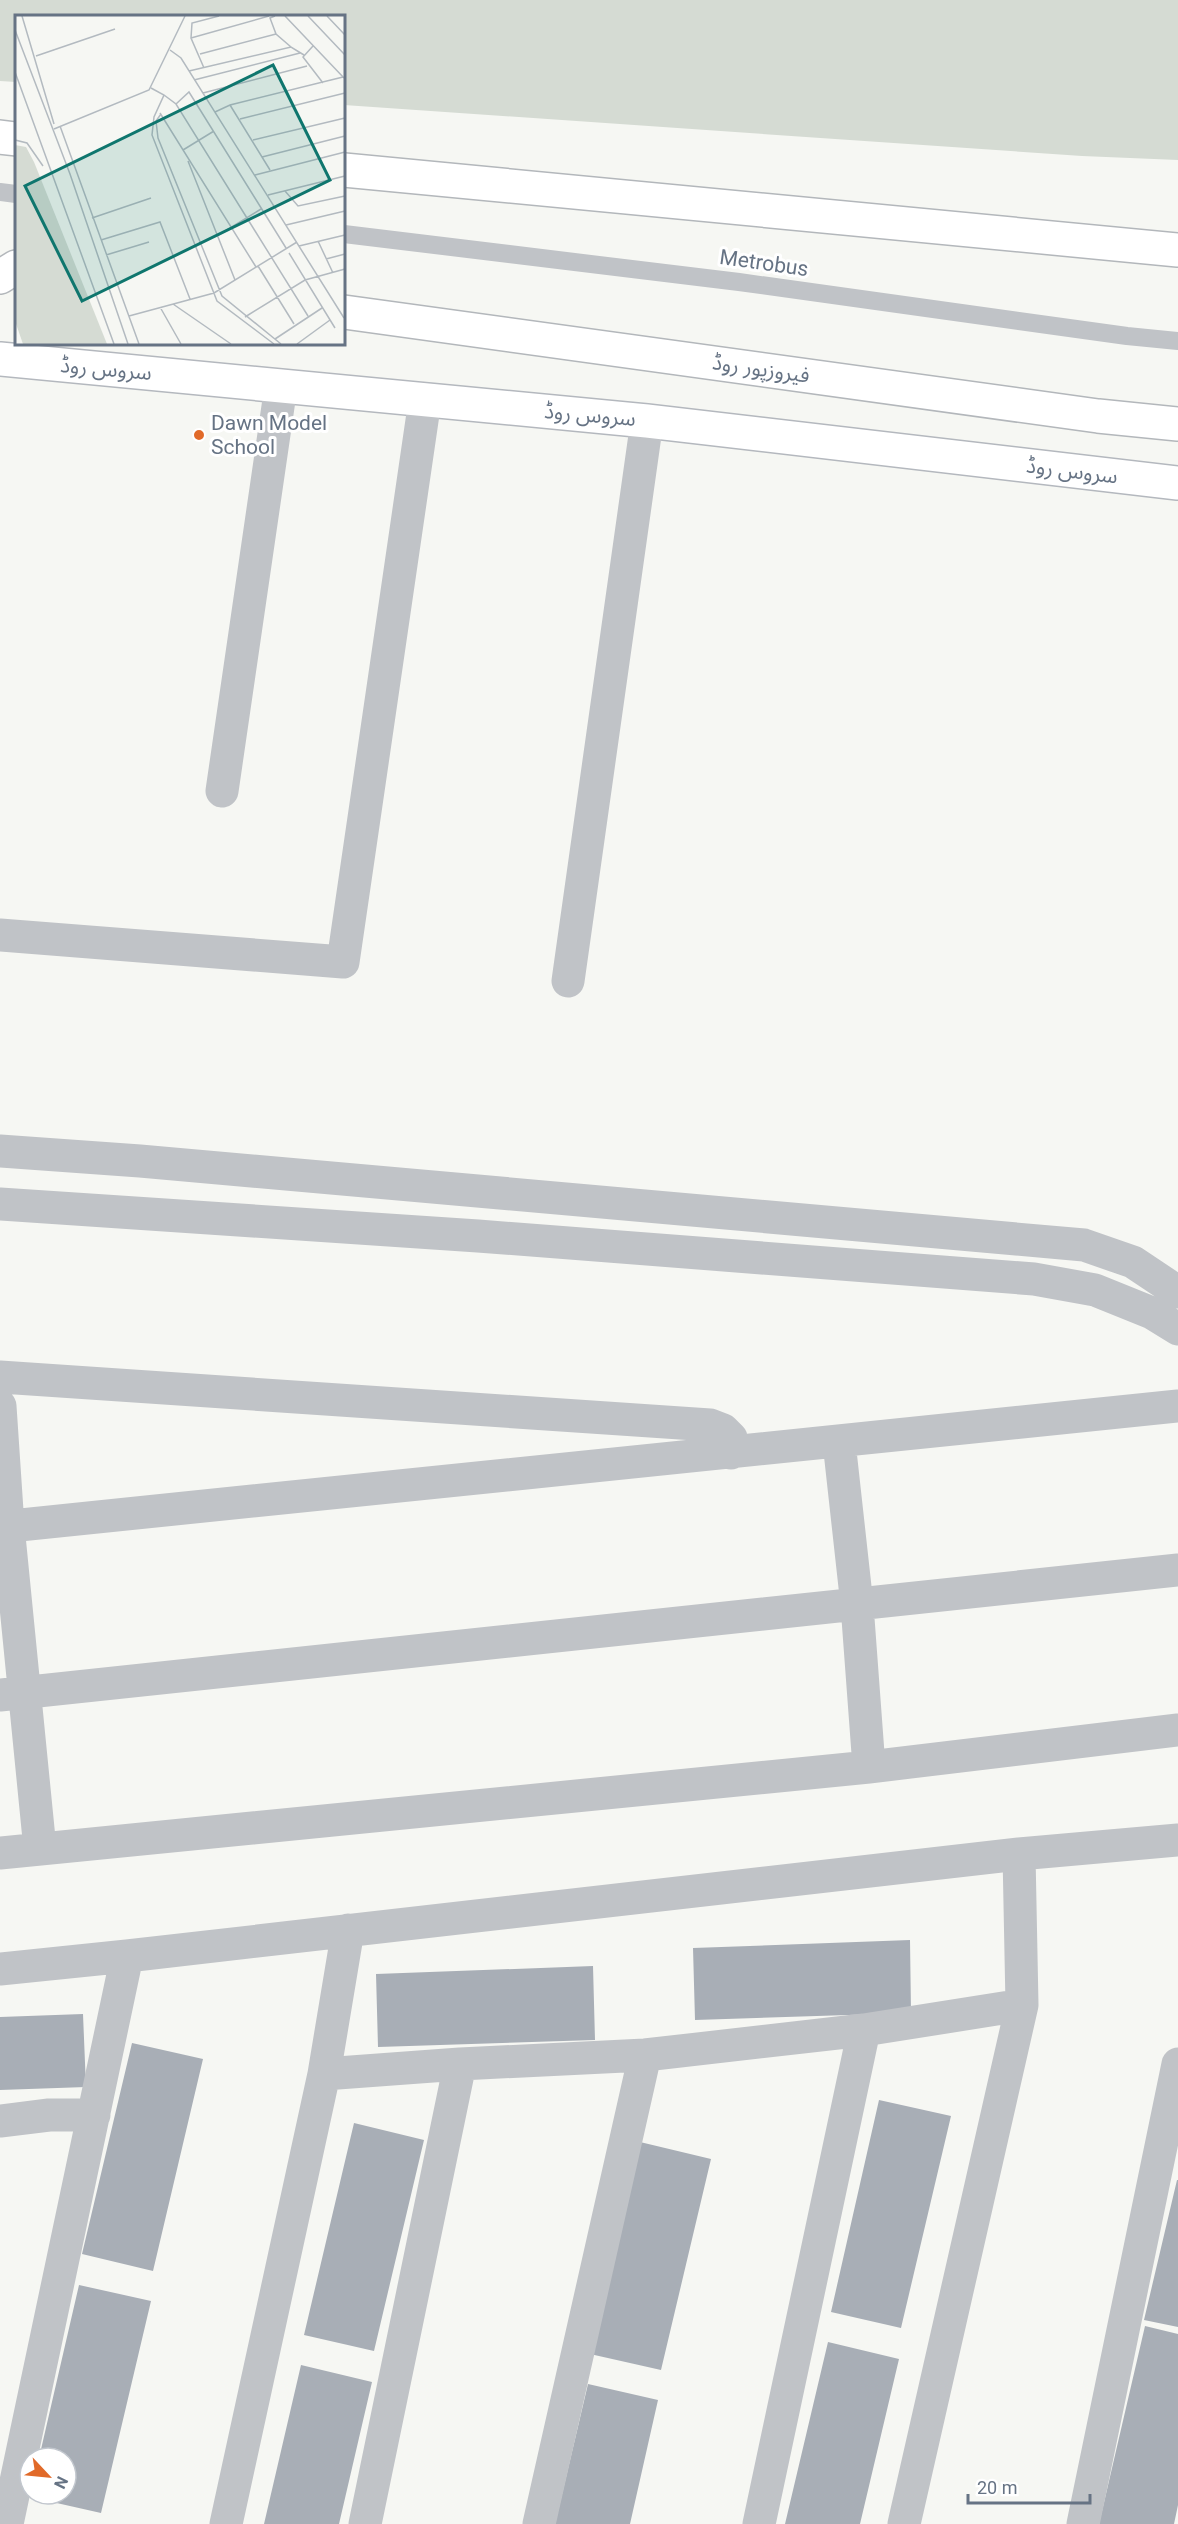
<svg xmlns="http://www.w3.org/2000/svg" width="1178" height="2524" font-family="Roboto,'Noto Sans Arabic',sans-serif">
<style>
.green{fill:#d5dbd3}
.building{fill:#a8aeb6}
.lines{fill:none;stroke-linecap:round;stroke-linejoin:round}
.secondary-casing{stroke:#b4b8be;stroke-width:36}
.primary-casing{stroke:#b3b7bb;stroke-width:36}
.lane{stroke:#c0c3c7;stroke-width:18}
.street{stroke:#c0c3c7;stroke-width:33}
.secondary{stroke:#fff;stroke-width:33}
.primary{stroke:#fff;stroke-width:33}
.poi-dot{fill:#e16a29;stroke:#fff;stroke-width:2}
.labels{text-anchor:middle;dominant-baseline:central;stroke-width:6;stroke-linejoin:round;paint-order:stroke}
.street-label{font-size:21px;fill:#667384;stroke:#fff}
.poi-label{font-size:21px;fill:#667384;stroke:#fff;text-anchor:start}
.inset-road{fill:none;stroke:#b3bac0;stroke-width:1.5}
.view{fill:#0f766e;fill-opacity:0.15;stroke:#0f766e;stroke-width:3}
.inset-edge{fill:none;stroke:#667384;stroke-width:3}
</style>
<rect width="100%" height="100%" fill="#f6f7f3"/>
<!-- green -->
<path class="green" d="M0,0H1178V160L1082,156L344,105V16H16V82L0,81Z"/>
<!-- building -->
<path class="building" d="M910,1940L911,2013L695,2020L693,1948Z
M593,1966L595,2040L378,2047L376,1974Z
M83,2014L86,2087L0,2090V2017Z
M132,2043L203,2059L153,2271L82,2254Z
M879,2100L951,2116L901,2328L831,2312Z
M354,2123L424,2140L374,2351L304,2335Z
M640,2142L711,2159L661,2370L590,2354Z
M1177,2180H1178V2327L1144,2320Z
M79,2285L151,2301L101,2513L30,2497L31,2494H66V2458H39Z
M1145,2326L1178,2334V2505L1174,2524H1099Z
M828,2342L899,2359L860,2524H785Z
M301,2365L372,2382L339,2524H264Z
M588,2384L658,2400L630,2524H555Z"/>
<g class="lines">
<defs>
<path id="secondary" d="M0,359L647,421L1178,483"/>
<path id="primary" d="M0,137L16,139
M344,170L1178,250
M0,277L16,267
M344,312L1098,416L1178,424"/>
</defs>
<!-- secondary casing -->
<use href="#secondary" class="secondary-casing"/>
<!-- primary casing -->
<use href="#primary" class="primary-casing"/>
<!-- lane -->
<path class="lane" d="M0,192L16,194
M344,234L739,282L1127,336L1178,341"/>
<!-- street -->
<path class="street" d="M222,791L281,386
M0,935L343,962L425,400
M568,981L647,421
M0,1151L140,1161L1084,1245L1133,1262L1178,1292
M0,1204L478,1236L1034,1279L1095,1290L1152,1313L1178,1329
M0,1377L710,1425L723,1430L731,1438V1453
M0,1406L8,1526L40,1849
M839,1442L857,1605L869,1767
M0,1527L1178,1406
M0,1695L1178,1570
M0,1853L869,1767L1178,1730
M0,1969L127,1956L1019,1854L1178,1840
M324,2074L460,2064L645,2055L864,2030L1022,2005
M0,2121L49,2115H94
M7,2524L127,1956
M226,2524L324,2074L348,1930
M365,2524L460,2064
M539,2524L645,2055
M759,2524L864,2030
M904,2524L1022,2005L1019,1854
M1083,2524L1178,2064"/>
<!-- secondary -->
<use href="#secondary" class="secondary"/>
<!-- primary -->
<use href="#primary" class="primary"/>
</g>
<!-- markers -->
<circle class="poi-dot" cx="199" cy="435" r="6"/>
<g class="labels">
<!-- street labels -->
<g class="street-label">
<text transform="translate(764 263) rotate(8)">Metrobus</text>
<text transform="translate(106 369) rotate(5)">سروس روڈ</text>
<text transform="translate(761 369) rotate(8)">فیروزپور روڈ</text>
<text transform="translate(590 415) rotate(5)">سروس روڈ</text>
<text transform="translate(1072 471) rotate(7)">سروس روڈ</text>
</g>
<!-- poi labels -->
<g class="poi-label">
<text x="211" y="423">Dawn Model<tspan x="211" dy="24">School</tspan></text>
</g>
</g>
<!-- overview -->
<g transform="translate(15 15)">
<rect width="330" height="330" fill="#f6f7f3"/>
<path d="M0,130L11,132L19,147L92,329H8L0,306Z" fill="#d5dbd3"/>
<path class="inset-road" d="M7,1L39,109M260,1L255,3L261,19L276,32M270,1L329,63M293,1L330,40M312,1L330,20M0,15L55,159L113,329M176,23L254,1M298,31L288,42L308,68M155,35L166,43L329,303M185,39L261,19M21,41L100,14M189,53L176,23L177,8L204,1M174,56L276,32L289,40M0,57L99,329M179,65L285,38M136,73L149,80L139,102L137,120L202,286L259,329M188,78L292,51M149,80L161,89L293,301M161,89L174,77L271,233M215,90L255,155M200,97L215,90L328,62M145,98L241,252M146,99L141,106L143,123L207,281L266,329M225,104L330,78M45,111L124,329M39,114L134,75L170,1M0,125L12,128L28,151M238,125L330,103M168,135L199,116M247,142L330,121M173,146L220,265M240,160L330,137M270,176L283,191L330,181M253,180L330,161M77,203L136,183M271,210L330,196M202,221L246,194M86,225L145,207L175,284M303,226L318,258M284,231L330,220M274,238L320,313M91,240L134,227M311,244L330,239M243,251L279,309M158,289L216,329M145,292L166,329M114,301L199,278L282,227M230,302L290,265L330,254M260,324L307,293M282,329L315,305"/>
<path class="view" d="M258,50L315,165L67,286L10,171Z"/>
<rect width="330" height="330" class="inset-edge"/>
</g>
<!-- north arrow -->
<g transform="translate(48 2476) rotate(116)"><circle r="28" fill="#ffffff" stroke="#c2c7ce" stroke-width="1.5"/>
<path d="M0-4.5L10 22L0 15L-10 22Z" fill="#e16a29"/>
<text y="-9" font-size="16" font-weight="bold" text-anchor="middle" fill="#667384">N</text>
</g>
<!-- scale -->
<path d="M968 2494v9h122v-9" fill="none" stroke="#667384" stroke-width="3"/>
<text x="977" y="2494" font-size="18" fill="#667384" stroke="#ffffff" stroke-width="4.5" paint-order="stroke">20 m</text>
</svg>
